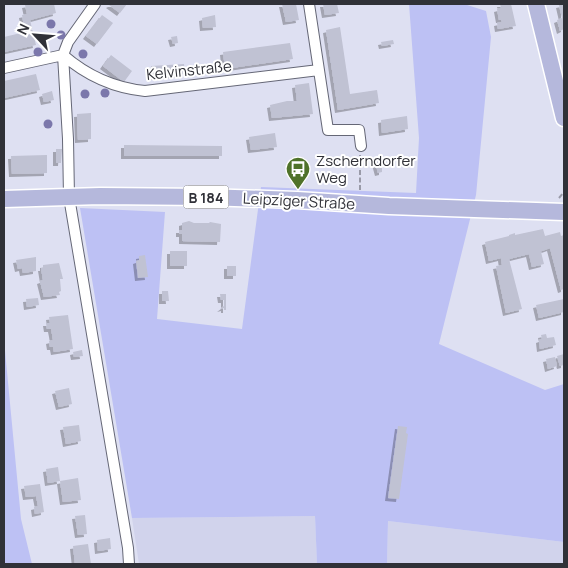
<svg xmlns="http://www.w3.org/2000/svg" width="568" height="568" font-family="Manrope,sans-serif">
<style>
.built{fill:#d1d3ec}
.green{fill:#bdc1f4}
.building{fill:#c0c2d3;filter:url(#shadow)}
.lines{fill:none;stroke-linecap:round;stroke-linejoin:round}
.street-casing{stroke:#656776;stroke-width:12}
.primary-casing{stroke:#fff;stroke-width:19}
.path{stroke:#999aa8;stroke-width:2;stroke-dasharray:5 2.5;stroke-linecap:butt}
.street{stroke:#fff;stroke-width:10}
.primary{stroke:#b5b8dc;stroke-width:16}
.tree{fill:#7b77ab}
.labels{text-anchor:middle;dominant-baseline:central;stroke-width:4;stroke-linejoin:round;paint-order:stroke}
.shield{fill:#fff;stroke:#6e6f74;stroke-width:1}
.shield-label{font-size:14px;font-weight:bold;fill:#303138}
.street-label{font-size:15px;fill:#303138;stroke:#fff}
.poi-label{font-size:15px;fill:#303138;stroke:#fff;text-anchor:start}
</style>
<defs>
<filter id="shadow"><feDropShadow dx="-3" dy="3" stdDeviation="0" flood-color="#0004"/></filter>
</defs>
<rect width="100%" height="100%" fill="#dee0f2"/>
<!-- built -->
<path class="built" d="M315,516L317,564H139L132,518Z
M388,521L564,542V564H387Z"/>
<!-- green -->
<path class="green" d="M409,4H464L486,11L491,37L476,195L439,344L545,390L564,384V542L388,521L387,564H317L315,516L132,518L80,208L165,212L157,319L242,329L261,187L416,193L419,138Z
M4,340L21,519L32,564H4Z"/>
<!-- building -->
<path class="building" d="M31,4H54L56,13L30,20L36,45L4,52V37L25,32L22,15L27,14L25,5Z
M111,4H127L120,13L109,5Z
M282,4H296L299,20L286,22Z
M323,4H337L339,13L325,15Z
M500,4H511L516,26L498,29L497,23L502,22L501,20H499L497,9L501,8Z
M564,4V29L560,31L557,20L562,18L559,5Z
M102,15L113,23L97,44L86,36Z
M215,15L216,27L203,28L202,18Z
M340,27L350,94L377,90L379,103L338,110L326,30Z
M177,36L178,43L173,44L171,37Z
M393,40L394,44L382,46L381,42Z
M290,43L293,59L225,69L223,52Z
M111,55L132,71L124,82L103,66Z
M184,64L185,74L151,77V66Z
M36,74L40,90L4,98V81Z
M309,83L313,114L272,118L270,105L287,101H297L295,85Z
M52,91L54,100L44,102L42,94Z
M91,113V139L78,140L77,114Z
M407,116L408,129L382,133L381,120Z
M275,133L277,147L251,150L249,137Z
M124,145L222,146V156H124Z
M56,149H62L61,163H56Z
M47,155V173L12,174L11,156Z
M384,161L385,166H382V172L378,173L375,162Z
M189,221L194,223H209L210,222L221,224L220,242L182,241V234H179V230H182V223Z
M543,229L545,236L560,232L561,236L564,235V289L561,290L550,248L539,252H541L544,264L532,267L529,254L509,259L522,309L506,313L496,266L502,265L501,258L489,261L485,242L509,236V235L515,233V235Z
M170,251H187V266H170Z
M145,255L148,277L138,278L136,261L139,260V256Z
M36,257V271L23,273L22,268L18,269L16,260Z
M59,263L63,279H60L61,291L59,292L60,295L44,297L40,281L43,280L41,268H43V265Z
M227,266H236V276H227Z
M162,291H168L169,301H162Z
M220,294H226V310H224V308L220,309L224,306V300H221Z
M38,298L39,305L27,307L26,299Z
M564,299V312L539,318L536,305Z
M68,315L73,349L54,352L53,347H50L49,341L53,340L52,334L51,329H47L46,323H50L49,317Z
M546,334L547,338L554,337L556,345L540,349L539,340L542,339L541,335Z
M82,350L83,356L74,357L73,352Z
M564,354V365L560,366L557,356Z
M555,357L557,366L548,369L546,359Z
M69,388L72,404L59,407L55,391Z
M79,425L81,441L66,444L63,427Z
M398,426L407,427L406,433L408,434L399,499L388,498Z
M58,467L60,481L48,483L46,469Z
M78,478L81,500L63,502L60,481Z
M40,484L44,512L35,514L34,507L38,506L36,496L26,497L24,486Z
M85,515L87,534L78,535L75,516Z
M110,538L111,549L98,551L97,540Z
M88,544L91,564H75L73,546Z"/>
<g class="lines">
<defs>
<path id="street" d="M309,4L328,130H359L361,146
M63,55L68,139L69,197L128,548L129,564
M63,55C86,75 114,88 145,91L319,70
M4,68L63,55L68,42L95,4"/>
<path id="primary" d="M536,4L564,118
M4,199L100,196L206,197L297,200L389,206L564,212"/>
</defs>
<!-- street casing -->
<use href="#street" class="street-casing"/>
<!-- primary casing -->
<use href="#primary" class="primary-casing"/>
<!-- path -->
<path class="path" d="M360,155V190
M559,198L564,192"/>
<!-- street -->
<use href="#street" class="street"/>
<!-- primary -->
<use href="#primary" class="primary"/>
</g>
<!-- trees -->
<g class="tree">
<circle cx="51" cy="24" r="4.5"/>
<circle cx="61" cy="35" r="4.5"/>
<circle cx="38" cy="52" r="4.5"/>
<circle cx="83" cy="54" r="4.5"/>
<circle cx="105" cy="93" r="4.5"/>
<circle cx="85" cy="94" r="4.5"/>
<circle cx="48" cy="124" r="4.5"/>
</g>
<!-- icons -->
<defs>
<symbol id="bus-pin" viewBox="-11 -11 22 30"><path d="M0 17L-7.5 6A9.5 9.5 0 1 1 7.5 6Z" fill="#4f722a" stroke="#fff"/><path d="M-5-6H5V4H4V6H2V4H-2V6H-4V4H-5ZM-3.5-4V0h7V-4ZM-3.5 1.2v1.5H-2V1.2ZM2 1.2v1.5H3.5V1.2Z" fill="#fff"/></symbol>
</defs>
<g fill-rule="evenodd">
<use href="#bus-pin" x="284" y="155" width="28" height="38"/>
</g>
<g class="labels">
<!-- shield labels -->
<rect class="shield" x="183.5" y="185.5" width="45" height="23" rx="4"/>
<g class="shield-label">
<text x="206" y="197">B 184</text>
</g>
<!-- street labels -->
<g class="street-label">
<text transform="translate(189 70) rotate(-6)">Kelvinstraße</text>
<text transform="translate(299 201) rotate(3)">Leipziger Straße</text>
</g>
<!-- poi labels -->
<g class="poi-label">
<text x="316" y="160">Zscherndorfer<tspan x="316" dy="17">Weg</tspan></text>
</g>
</g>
<!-- border -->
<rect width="568" height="568" fill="none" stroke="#303138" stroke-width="10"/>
<!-- north arrow -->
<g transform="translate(35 35) rotate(296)" stroke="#ffffff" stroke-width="4" paint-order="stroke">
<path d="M0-4L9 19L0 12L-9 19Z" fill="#303138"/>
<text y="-8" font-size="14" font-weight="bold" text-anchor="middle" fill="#303138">N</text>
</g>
</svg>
